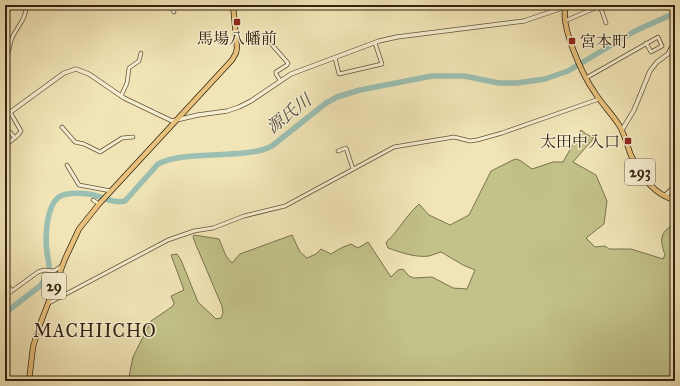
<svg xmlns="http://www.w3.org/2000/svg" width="680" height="386" font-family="'IM FELL Great Primer','Noto Serif JP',serif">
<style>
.green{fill:#c2c289;stroke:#7a724e}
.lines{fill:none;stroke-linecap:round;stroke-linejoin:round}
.river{stroke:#9bbfb2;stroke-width:5.5}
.minor-casing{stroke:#62533b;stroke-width:4.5}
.tertiary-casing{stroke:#62533b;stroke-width:5}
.secondary-casing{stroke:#322212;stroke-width:5.5}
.primary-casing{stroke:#322212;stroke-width:6}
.trunk-casing{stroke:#322212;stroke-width:6}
.minor{stroke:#f6eed0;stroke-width:3}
.tertiary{stroke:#f6eed0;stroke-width:3.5}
.secondary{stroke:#f6eed0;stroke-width:4}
.primary{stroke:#e8c27c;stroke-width:4.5}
.trunk{stroke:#e8c27c;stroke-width:4.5}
.poi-dot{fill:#8f2418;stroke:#f6eed0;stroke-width:1.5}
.labels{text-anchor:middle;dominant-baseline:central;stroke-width:3;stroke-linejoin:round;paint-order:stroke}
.shield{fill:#f6eed0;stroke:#6d5f4b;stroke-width:1}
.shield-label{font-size:15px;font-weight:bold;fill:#322212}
.poi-label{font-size:16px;fill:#322212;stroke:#f6eed0}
.water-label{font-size:17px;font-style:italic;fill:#525142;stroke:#f6eed0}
.quarter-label{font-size:18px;letter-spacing:1px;fill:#322212;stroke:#f6eed0}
</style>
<rect width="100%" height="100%" fill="#f1e5b7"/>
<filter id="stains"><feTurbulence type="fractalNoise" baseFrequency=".005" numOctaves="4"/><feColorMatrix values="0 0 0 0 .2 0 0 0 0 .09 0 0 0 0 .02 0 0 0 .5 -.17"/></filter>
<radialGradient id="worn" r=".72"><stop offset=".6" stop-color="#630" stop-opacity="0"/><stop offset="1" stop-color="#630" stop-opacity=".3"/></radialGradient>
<!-- green -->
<path class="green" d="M581,130L586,134L594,138L573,162L596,175L607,201L604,224L586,238L595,247L605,246L609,249H631L663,259L665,255C660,241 659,233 673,225H675V381H138L136,378L129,377L133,357L151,321L173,306L174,303L171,296L184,290L171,255L177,254L181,260L198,302L214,317L216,319L221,318L223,313L222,306L196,245L193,237L194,235L219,239L226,256L232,263L240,254L292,235L300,252L307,258L316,254L321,249L331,254L341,248L351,244L358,248L368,242L391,277L398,270L403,269L409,276L414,278L432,277L453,288L467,289L475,270L463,265L441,252C437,253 433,255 429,256C416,258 399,252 388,248L386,243C388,239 391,238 394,234C402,224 409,213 419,204L429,215L450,225L469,215L491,171L513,160L517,159L521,161L532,169L553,162H563Z"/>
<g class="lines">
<!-- river -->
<path class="river" d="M5,313L40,286L49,274C50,267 48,259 47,252C45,238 46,206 59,197C67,192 80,193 89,194C101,196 113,204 125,201L158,164C179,153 219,156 244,153C254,152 263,151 272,146L326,103L337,97L360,90L432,76H464L499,83H517L545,79L568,71L635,31L675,13"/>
<defs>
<path id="minor" d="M125,5L127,8L134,5
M170,5L174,12
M600,6L606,23
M565,21L602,5
M266,38L288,63L287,65L276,72V74L280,80
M335,58L339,74L382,64L375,43
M5,59C10,53 9,45 12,38C19,23 24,23 27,5
M586,78L658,37L662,46L651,52L646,43
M121,96L127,83L129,68L139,61L141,53
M62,127L75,142L84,144L100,152L122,138L133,137
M5,134L9,131L15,138
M5,146L19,134L21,131L10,112
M338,151L346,148L353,169
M67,165L79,185L111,191
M5,172L6,173
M93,200L99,204
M5,281L12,291
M5,296L38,272L44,270L54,271L62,266
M49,303L168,240L194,231L213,228L244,216L285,206L394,147L454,137L470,141L477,140L502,133L599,99"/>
<path id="tertiary" d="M5,116L64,73L76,69L89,74L124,98L172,121L198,115L227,111L239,107L251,101L291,74L379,41L397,37L524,21L565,7L563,5
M622,130L634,110L650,71L657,62L668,54L675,41"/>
<path id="secondary" d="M665,196L675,186"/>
<path id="primary" d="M29,381L33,347L39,327L65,259L79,229L99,204L232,60L236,53L237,48L233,5"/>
<path id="trunk" d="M566,5C559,25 583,76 595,93C602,104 612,114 619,125C624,133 627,144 630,153C639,174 652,194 675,200"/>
</defs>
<!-- minor casing -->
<use href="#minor" class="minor-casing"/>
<!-- tertiary casing -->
<use href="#tertiary" class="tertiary-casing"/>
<!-- secondary casing -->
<use href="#secondary" class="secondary-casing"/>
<!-- primary casing -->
<use href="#primary" class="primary-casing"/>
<!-- trunk casing -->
<use href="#trunk" class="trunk-casing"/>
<!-- minor -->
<use href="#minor" class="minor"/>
<!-- tertiary -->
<use href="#tertiary" class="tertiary"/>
<!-- secondary -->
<use href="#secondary" class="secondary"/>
<!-- primary -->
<use href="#primary" class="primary"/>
<!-- trunk -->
<use href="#trunk" class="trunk"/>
</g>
<!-- markers -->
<g class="poi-dot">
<rect x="233" y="18" width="8" height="8" rx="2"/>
<rect x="568" y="37" width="8" height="8" rx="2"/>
<rect x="624" y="137" width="8" height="8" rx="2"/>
</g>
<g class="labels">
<!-- shield labels -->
<g class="shield">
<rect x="625" y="159" width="30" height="26" rx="3"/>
<rect x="42" y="273" width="24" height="26" rx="3"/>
</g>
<g class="shield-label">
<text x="640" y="172">293</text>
<text x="54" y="286">29</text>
</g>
<!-- poi labels -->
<g class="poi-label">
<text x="237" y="38">馬場八幡前</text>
<text x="580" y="41" text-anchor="start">宮本町</text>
<text x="620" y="141" text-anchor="end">太田中入口</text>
</g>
<!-- water labels -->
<g class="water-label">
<text transform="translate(289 114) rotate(-38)">源氏川</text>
</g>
<!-- quarter labels -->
<g class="quarter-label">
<text x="95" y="331">MACHIICHO</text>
</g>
</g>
<!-- margin -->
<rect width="680" height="386" fill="none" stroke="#f1e5b7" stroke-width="20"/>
<rect x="6" y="6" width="668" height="374" fill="none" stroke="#322212" stroke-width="2"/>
<rect x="10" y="10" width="660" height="366" fill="none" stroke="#322212"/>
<rect width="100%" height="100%" filter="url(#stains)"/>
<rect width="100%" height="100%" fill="url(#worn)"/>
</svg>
